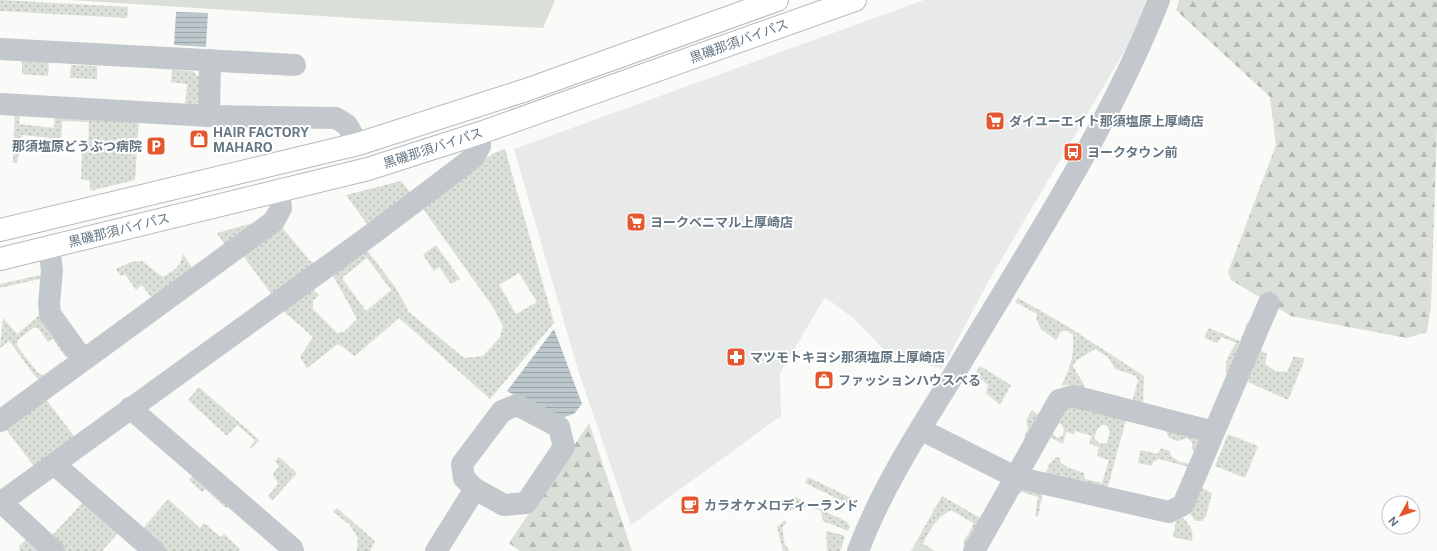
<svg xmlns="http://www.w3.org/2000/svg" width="1437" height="551" font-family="'Public Sans','Noto Sans JP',sans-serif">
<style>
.built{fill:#e8e9e9}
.grass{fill:url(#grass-dots);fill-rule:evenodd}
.forest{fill:url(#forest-firs)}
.park{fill:#dadfd7}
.water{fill:url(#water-rules)}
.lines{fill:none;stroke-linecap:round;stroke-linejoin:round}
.major-casing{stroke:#b5babe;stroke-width:24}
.minor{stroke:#c3c8cc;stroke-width:22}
.major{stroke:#fff;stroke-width:22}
.labels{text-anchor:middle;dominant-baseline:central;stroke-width:4;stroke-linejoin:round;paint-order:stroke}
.street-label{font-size:13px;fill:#657683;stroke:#fff}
.poi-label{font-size:13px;font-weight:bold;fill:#657683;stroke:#fff;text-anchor:start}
</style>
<defs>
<pattern id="grass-dots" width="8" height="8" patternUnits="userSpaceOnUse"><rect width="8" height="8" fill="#dadfd7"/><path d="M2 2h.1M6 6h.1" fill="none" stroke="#b4b9b4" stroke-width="1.8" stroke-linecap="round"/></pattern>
<pattern id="forest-firs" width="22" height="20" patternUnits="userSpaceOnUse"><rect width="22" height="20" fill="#dadfd7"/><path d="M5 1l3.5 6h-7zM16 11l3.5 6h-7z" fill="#b4b9b4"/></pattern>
<pattern id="water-rules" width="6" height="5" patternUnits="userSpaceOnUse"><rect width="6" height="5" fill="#bbc7cb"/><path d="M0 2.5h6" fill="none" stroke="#9ca6aa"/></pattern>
</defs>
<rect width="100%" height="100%" fill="#fafaf8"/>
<!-- built -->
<path class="built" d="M924,0H1147L1134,35L988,282L942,369L886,352L853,318L825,297L780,373L781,416L631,525L578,370L514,149Z"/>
<!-- grass -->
<path class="grass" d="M0,0L128,7L127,18L0,11Z
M22,61L49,62L48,76L22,74Z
M71,65L97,66V79L70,78Z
M172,70L192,71L199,77V101L193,108L185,109L187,84L171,82Z
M15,113L20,114L19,124L54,128L55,115L139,119L135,180L90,191V181L81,179L82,153L88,151L89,122L62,121L61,139L22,135L17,163H13Z
M505,149L554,323L490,399L399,318L355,356L338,344L307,368L300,357L313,337L281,309L309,286L319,295L313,301V309L337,333L344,332L357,319L330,270L367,250L396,288L409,312L464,358L483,356L500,337L503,326L493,307L421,206L492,154ZM367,258L391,290L366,311L342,278ZM519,273L537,302L516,314L499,285Z
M401,181L413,196L370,228L346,195Z
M261,221L155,302L142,285L136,290L125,274L121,276L116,269L131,262L142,261L163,277C173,271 181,267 183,254L193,269L225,245L217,233Z
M281,226L310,261L315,263L274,298L242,254Z
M436,245L460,279L451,284L439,267L434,271L423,255Z
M45,274L44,278L0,288V284Z
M1018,298L1067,326L1144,376L1143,406L1132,403L1138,380L1134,375L1115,369L1108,357L1095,349L1077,360L1073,366L1087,390L1069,385L1061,386C1071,367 1074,356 1073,335L1066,330L1061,332L1056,340L1041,329L1036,319L1037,314L1015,302Z
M41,314L68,354L66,358L53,339L48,342L38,328H33L18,340L17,346L38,373L44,375L61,362L63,364L41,384L9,341L0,348L3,318L17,334Z
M1248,321L1251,322L1228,380C1223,361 1227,359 1236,343L1222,337L1217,343L1204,338L1209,328L1240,341Z
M1260,350L1267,354L1265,364L1275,371L1287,372L1294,356L1305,359L1288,400L1248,382Z
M980,366L1011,385L1000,405L986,393L988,385L982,380L977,379L972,387L969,385Z
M199,387L259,440L251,449L250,447L255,440L237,425L227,436L188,400Z
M45,398L77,440L36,469L5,428Z
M1075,401L1194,431L1199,434L1200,439L1197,450H1192V442L1187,438L1178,441L1169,438L1165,429L1126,420L1107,490L1045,476L1049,464L1056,457L1060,458L1061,463L1067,467L1084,473L1085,479L1102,483L1109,460L1097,456L1099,447L1089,444L1092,436L1075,431L1074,434L1066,432L1063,444L1046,435C1053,423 1060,404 1075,401ZM1057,423L1061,424L1064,429L1063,435L1057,438L1053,433L1054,428ZM1102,425H1106L1110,431L1107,443H1099L1094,438L1097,430Z
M1032,410L1043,418L1025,442L1024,437L1028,429L1026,420Z
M1228,434L1258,446L1245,478L1215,466Z
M1161,448L1170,451L1171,456L1180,462L1191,464L1189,467L1159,459L1153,462L1152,466L1138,463L1140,450L1158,454Z
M279,457L297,473L272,501L268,496L278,484L273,474L279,466L275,461Z
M195,473L229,504L226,508L205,489L202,492L189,480Z
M808,477L853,499L857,504L856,508L805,483Z
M1021,486L1043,492L1038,517L1035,516L1038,497L1022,492L1012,497Z
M1202,488L1212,493L1206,516L1202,521H1195L1189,512Z
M942,496L982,519L968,546L963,544C965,536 972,531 973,523L951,510C936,518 930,529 923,544L917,540Z
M795,497L847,522L850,527L848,531L823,521L821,511L808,506L787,511L786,507Z
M86,499L121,530L102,551H63L49,539Z
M168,499L200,528L204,523L221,537L224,534L240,549L238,551H164L141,531Z
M337,508L375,541L370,551H357L358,538L349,524L333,512Z
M1183,518C1190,525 1194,530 1192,541L1173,537L1176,520Z
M785,520L786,524L782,527L785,546L788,547L789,551H783L777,527Z
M826,531L843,535L845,537L840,551H827Z
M30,536L39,551H20L19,546Z"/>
<!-- forest -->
<path class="forest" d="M1179,0H1437V125L1431,306L1427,332L1407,338L1291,316L1231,280L1228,272L1276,145L1270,97L1176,10Z
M589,423L632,551H520L509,543Z
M917,540L935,551H911Z"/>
<!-- park -->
<path class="park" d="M71,0H555L543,28L384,20Z"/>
<!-- water -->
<path class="water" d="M176,12L208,13L206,47L174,45Z
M554,329L582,404L574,414L558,419L507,391Z"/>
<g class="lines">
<defs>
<path id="major" d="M0,230L358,144L526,90L777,0
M0,259L368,169L480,133L855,0"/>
</defs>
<!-- major casing -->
<use href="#major" class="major-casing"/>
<!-- minor -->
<path class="minor" d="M0,49L295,65
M0,104L209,116L336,118L347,125L358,144
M209,116L210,60
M49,247L52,270L49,304L50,314L83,360
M517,405L559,427L564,447L526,503L504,505L475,489L464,478L462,464L502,411Z
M130,408L292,548L293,551
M0,421L274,221L281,208L279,190
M920,429L1015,477L1169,512L1183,505L1269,303
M54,464L154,551
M1,502L54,551
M0,503L375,232L474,157L480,146V133
M436,551L475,489
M858,551C882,487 920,429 956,371C1027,251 1108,130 1159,0
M974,551L1059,400L1073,396L1214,432"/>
<!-- major -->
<use href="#major" class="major"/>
</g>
<!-- icons -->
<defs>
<symbol id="supermarket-square" viewBox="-11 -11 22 22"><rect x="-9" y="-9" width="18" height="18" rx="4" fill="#e4572e" stroke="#fff"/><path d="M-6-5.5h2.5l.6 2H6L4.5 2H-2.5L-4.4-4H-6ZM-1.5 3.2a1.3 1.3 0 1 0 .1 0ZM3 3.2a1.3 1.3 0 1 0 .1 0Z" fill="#fff"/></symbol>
<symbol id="shop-square" viewBox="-11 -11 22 22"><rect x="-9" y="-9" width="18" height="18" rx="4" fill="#e4572e" stroke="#fff"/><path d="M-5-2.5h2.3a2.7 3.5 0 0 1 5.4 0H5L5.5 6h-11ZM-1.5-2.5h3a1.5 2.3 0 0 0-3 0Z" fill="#fff"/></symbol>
<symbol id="parking-square" viewBox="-11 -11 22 22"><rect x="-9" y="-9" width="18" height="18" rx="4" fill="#e4572e" stroke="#fff"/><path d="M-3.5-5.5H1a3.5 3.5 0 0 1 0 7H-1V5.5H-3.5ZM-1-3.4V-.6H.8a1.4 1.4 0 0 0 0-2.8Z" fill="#fff"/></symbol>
<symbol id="bus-square" viewBox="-11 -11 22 22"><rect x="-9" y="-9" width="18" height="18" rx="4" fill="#e4572e" stroke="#fff"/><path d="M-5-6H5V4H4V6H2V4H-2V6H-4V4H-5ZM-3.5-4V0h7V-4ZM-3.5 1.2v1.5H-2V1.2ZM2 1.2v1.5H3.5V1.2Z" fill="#fff"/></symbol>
<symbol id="pharmacy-square" viewBox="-11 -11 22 22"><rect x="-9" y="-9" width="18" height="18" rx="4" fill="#e4572e" stroke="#fff"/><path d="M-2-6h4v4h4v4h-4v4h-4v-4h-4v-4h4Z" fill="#fff"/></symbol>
<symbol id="cafe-square" viewBox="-11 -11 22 22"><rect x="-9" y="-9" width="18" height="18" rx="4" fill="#e4572e" stroke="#fff"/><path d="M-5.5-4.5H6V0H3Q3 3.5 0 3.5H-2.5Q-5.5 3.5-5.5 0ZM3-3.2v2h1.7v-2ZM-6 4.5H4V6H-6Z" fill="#fff"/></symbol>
</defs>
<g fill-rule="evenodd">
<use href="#supermarket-square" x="984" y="110" width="22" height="22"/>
<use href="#shop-square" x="188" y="128" width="22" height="22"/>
<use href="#parking-square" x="145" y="135" width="22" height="22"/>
<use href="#bus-square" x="1062" y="141" width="22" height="22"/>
<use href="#supermarket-square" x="625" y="211" width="22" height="22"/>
<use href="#pharmacy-square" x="725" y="346" width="22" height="22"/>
<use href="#shop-square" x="813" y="369" width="22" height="22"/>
<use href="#cafe-square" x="679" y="494" width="22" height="22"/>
</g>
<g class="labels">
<!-- street labels -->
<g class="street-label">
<text transform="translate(739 41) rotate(-20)">黒磯那須バイパス</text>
<text transform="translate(433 148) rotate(-18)">黒磯那須バイパス</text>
<text transform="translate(119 230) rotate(-14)">黒磯那須バイパス</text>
</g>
<!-- poi labels -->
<g class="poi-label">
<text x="1009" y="121">ダイユーエイト那須塩原上厚崎店</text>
<text x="213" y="132">HAIR FACTORY<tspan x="213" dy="15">MAHARO</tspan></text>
<text x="142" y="146" text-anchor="end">那須塩原どうぶつ病院</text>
<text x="1087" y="152">ヨークタウン前</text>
<text x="650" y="222">ヨークベニマル上厚崎店</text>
<text x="750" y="357">マツモトキヨシ那須塩原上厚崎店</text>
<text x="838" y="380">ファッションハウスべる</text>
<text x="704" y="505">カラオケメロディーランド</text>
</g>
</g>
<!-- north arrow -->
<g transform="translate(1401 515) rotate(230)"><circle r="19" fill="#ffffff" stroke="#c1c8cd"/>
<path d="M0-3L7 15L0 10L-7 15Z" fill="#e4572e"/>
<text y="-6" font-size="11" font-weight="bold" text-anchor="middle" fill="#657683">N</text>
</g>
</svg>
